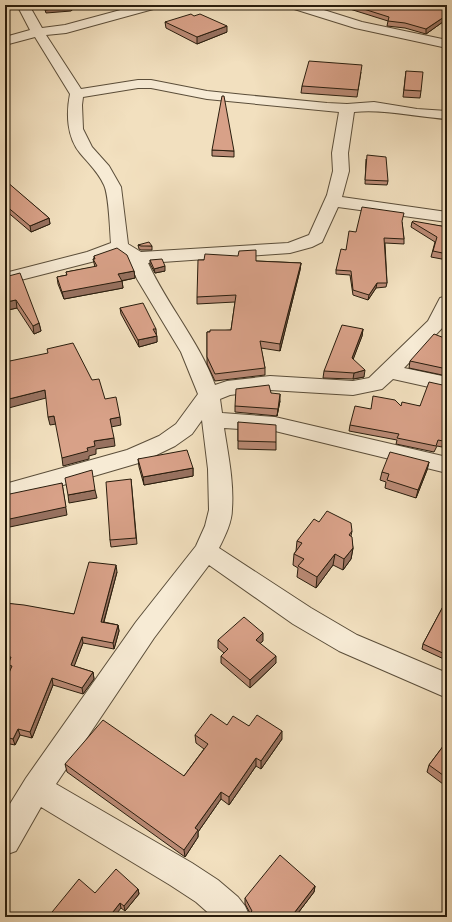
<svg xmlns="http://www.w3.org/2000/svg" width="452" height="922" font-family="'IM FELL Great Primer',serif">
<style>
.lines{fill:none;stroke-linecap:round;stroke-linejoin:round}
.minor-casing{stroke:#5b4e3a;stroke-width:2}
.minor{fill:#f7ebd5;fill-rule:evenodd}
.wall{fill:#ba8a75;stroke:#291d0d}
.shaded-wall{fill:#97715f;stroke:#291d0d}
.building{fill:#d8a188;stroke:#291d0d}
</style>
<rect width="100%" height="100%" fill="#f2e0bf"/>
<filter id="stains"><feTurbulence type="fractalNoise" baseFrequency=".005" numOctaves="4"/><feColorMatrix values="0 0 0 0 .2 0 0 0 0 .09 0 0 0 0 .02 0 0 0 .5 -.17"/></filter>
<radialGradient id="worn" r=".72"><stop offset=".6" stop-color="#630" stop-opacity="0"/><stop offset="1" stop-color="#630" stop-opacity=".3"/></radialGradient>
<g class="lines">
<defs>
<path id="minor" d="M17,5H29L42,28L65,25L139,5H159L157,8L66,33L46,35L81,89L138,80H151L207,91L245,95L327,103L347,104L374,102L417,109L447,111V119C416,117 385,109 354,112L348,153L349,171L342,197L447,212V222L338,207L322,242L312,247L290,253L148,263C167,305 199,341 215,385L227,381L270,376L353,381L369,378L428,321L440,298L447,296V321L446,324L404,368L447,377V391L393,379L382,389L353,395L270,390L230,395L220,399L222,413L275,417L447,457V473L275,431L224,428C228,454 234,482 232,509C232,522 225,536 219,548L311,608L357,635L447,673V698L339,651L293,624L209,565L154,638L56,784L192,863L218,880L238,897L245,906L250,917H213L196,902L170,885L41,807L16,851L5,855V812L26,778L136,622L196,546L205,526L209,510L208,469L202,420L192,434L175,446L142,462L5,502V484L127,450L159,436L176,424L198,394L181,352L137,279L129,261L118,253L99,260L5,284V273L87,252L111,243C110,231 109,195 104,185C98,172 89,164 80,153C67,137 66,114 70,94L35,37L5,45V37L30,30ZM138,88H151L207,99L339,112L332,153L333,171L327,195L309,235L288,243L141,252L128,244L121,187L109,166L92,147L83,129L82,105L83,97Z
M289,5H308L362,22L447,40V48L355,28L291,8Z
M429,5L447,6V15L431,8Z"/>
</defs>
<!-- minor casing -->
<use href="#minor" class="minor-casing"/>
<!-- minor -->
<use href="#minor" class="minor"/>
</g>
<!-- wall -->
<path class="wall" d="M313,5H328L322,8Z
M337,5H431L447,11V19L426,34L405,28L387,26L388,21Z
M165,22L227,32L197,44L166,28Z
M406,71L421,91L420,98L403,97Z
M361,72L357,97L301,93L302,86Z
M212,150L234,151V157L212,156Z
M366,159L388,181L387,185L365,184Z
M5,181L49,218L50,224L31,232L5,210Z
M402,222L404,239V244L385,243L387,283L386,287L376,288L368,300L353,295L350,275L336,274V270L346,250L356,232Z
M412,222L447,227V260L431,257L435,242L411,227Z
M138,245L152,246V250H141L139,249Z
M94,256L134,271L135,278L122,281L123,288L64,299L58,284L57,277L67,275L66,272L95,267L93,259H94Z
M150,260L165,271L155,273L150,264Z
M256,261L301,263L300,270L280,351L261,348L265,368V375L215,381L207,364V332L231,330L235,302L197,304V297Z
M5,277L39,323L41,331L34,334L17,308L8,310L5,303Z
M120,308L156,329L157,342L139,347L121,314Z
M363,329L362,336L353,359L364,377L353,379L323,378L324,371Z
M447,337V376L409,368L410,361L447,339Z
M447,386V434L445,433L442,447L437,446L434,452L396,444L397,440L349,431L350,425L371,409L401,406H420Z
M271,393L280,401L277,416L235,412V406Z
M238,422L276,442V450L238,449Z
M138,459L193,468V476L144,485L139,467Z
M429,462L427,470L416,498L385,488L386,482L380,480L382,472Z
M131,479L137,544L111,547L110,540Z
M319,522L352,531L351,536L353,548L351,559L343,570L333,565L316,588L297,577L298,568L293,565L294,554L296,551L297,541Z
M117,572L104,622L118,625L119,631L114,649L83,643L74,666L93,672L94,679L83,694L53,685L32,738L20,735L15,745L5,743V682L10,671L8,665V663H5V603L74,614Z
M447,599V659L446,660L422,649L423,644Z
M218,640L263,641L260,643L276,663L250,688L221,663V656L224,653L218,648Z
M227,725L249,726L282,739L261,769L256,766L229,805L221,799L198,832V837L185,857L67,772L65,764L184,776L204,749L196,743L195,735Z
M447,741V787L427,772L429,765Z
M315,886L314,892L295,917H249L250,913L245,904V898Z
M138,889L139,894L125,911L121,908L95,893Z"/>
<!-- shaded-wall -->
<path class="shaded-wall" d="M73,5H78L71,11L46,13L45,10Z
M323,5H328L322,8Z
M447,15V19L426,34V29Z
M227,26V32L197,44V37Z
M49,218L50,224L31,232L30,226Z
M301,263L300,270L280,351V344Z
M165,266V271L155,273L154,269Z
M134,271L135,278L120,281H122L123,288L64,299L62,292L118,274Z
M377,283L376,288L368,300L369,295Z
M16,300L17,308L8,310L6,302Z
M39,323L41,331L34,334L33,326Z
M363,329L362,336L351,365L352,358Z
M157,336V342L139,347L138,340Z
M365,370L364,377L353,379L354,373Z
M45,390L46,398L5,409V400Z
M280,394V401L277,416L278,409Z
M54,416L56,424L50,425L48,417Z
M120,417L121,425L111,427L110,419Z
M114,438L115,446L96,449V454L89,456V459L63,466L62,458L94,441Z
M429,462L427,470L416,498L418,490Z
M193,468V476L144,485L143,477Z
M62,483L67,515L5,528V520Z
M95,490L97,498L69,503L68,495Z
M353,548L351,559L343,570L344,559Z
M335,554L333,565L316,588L317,577Z
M116,565L117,572L102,628L101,622Z
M118,625L119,631L114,649L113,643Z
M263,633V641L256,647V640Z
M82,637L83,643L72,672L71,665Z
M276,656V663L250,688V680Z
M93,672L94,679L83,694L82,688Z
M52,678L53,685L32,738L30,732Z
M18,729L20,735L15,745L13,739Z
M282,731V739L261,769V761Z
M256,758V766L229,805V797Z
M221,792V799L198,832V837L185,857L184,850L195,828Z
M315,886L314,892L295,917H291Z
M138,889L139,894L125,911L124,906Z
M120,903L121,908L114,917H109Z"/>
<!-- building -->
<path class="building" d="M44,5H73L70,7L45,10Z
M351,5H431L447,11V15L426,29L405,23L388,21L389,17Z
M191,14L194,16L200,14L227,26L197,37L165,22Z
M309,61L362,65L358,90L302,86Z
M406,71L423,72L421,91L404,90Z
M222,96H224L234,151L212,150Z
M367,155L386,157L388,181L365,180Z
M5,181H6L49,218L30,226L5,205Z
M362,207L404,213L402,221L404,239L384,238L387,283H377L369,295L353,290L351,271L336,270L341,249L346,250L349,231L356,232Z
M413,221L447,227V254L433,251L437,237L412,222Z
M149,242L152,246H141L138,245Z
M117,248L127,255L134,271L118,274L122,281L62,292L57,277L67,275L66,272L97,266L93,259H95L94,256Z
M256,250V261L301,263L280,344L260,341L265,368L215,374L207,357V332H210V330H231L236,295L197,297L198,260H204L205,254L238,256L239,251Z
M162,259L165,266L154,269L150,260Z
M20,273L39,323L33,326L16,300L6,302L5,299V286H6L5,284V277Z
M143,303L156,329H153L157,336L138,340L120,308Z
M342,325L363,329L352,358L365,370L354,373L324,371Z
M434,334L447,339V337V369L410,361Z
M73,343L92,380L99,379L105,399L116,397L120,417L110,419L114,438L94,441L95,446L87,448L88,451L62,458L54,416L48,417L45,390L5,400V362L48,353L47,349Z
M429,382L447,386V427H446L443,441L438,440L436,446L397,438L399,434L350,425L355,406L371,409L373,396L395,400L401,406L402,402L420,406Z
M269,385L271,393L280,394L278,409L235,406L236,389Z
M238,422L276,425V442L238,441Z
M187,450L193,468L143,477L138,459Z
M390,452L429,462L418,490L387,480L389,474L382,472Z
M92,470L95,490L68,495L65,478Z
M131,479L136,538L110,540L106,482Z
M62,483L66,507L5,520V495Z
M327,511L351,523L352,531L349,535L352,537L353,548L344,559L335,554L317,577L298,566L304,559L294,554L302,543L297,541L314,519L319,522Z
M89,562L116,565L101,622L118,625L113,643L82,637L71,665L93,672L82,688L52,678L30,732L18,729L13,739L5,737V682L12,666L8,665L11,657H5V603L24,605L74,614Z
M447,599V655L423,644Z
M244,617L263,633L256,640L276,656L250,680L221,656L228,649L218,640Z
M211,714L227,725L233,716L249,726L257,715L282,731L261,761L256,758L229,797L221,792L195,828L198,830L184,850L65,764L103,720L184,776L208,744L195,735Z
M447,741V778L429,765Z
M280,855L315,886L291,917H254L250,913L252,911L245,898Z
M116,869L138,889L124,906L120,903L109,917H48L79,879L95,893Z"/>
<!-- margin -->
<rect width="452" height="922" fill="none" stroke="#f2e0bf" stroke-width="20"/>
<rect x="6" y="6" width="440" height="910" fill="none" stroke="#291d0d" stroke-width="2"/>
<rect x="10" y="10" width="432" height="902" fill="none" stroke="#291d0d"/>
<rect width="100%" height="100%" filter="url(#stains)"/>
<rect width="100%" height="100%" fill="url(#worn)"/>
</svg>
